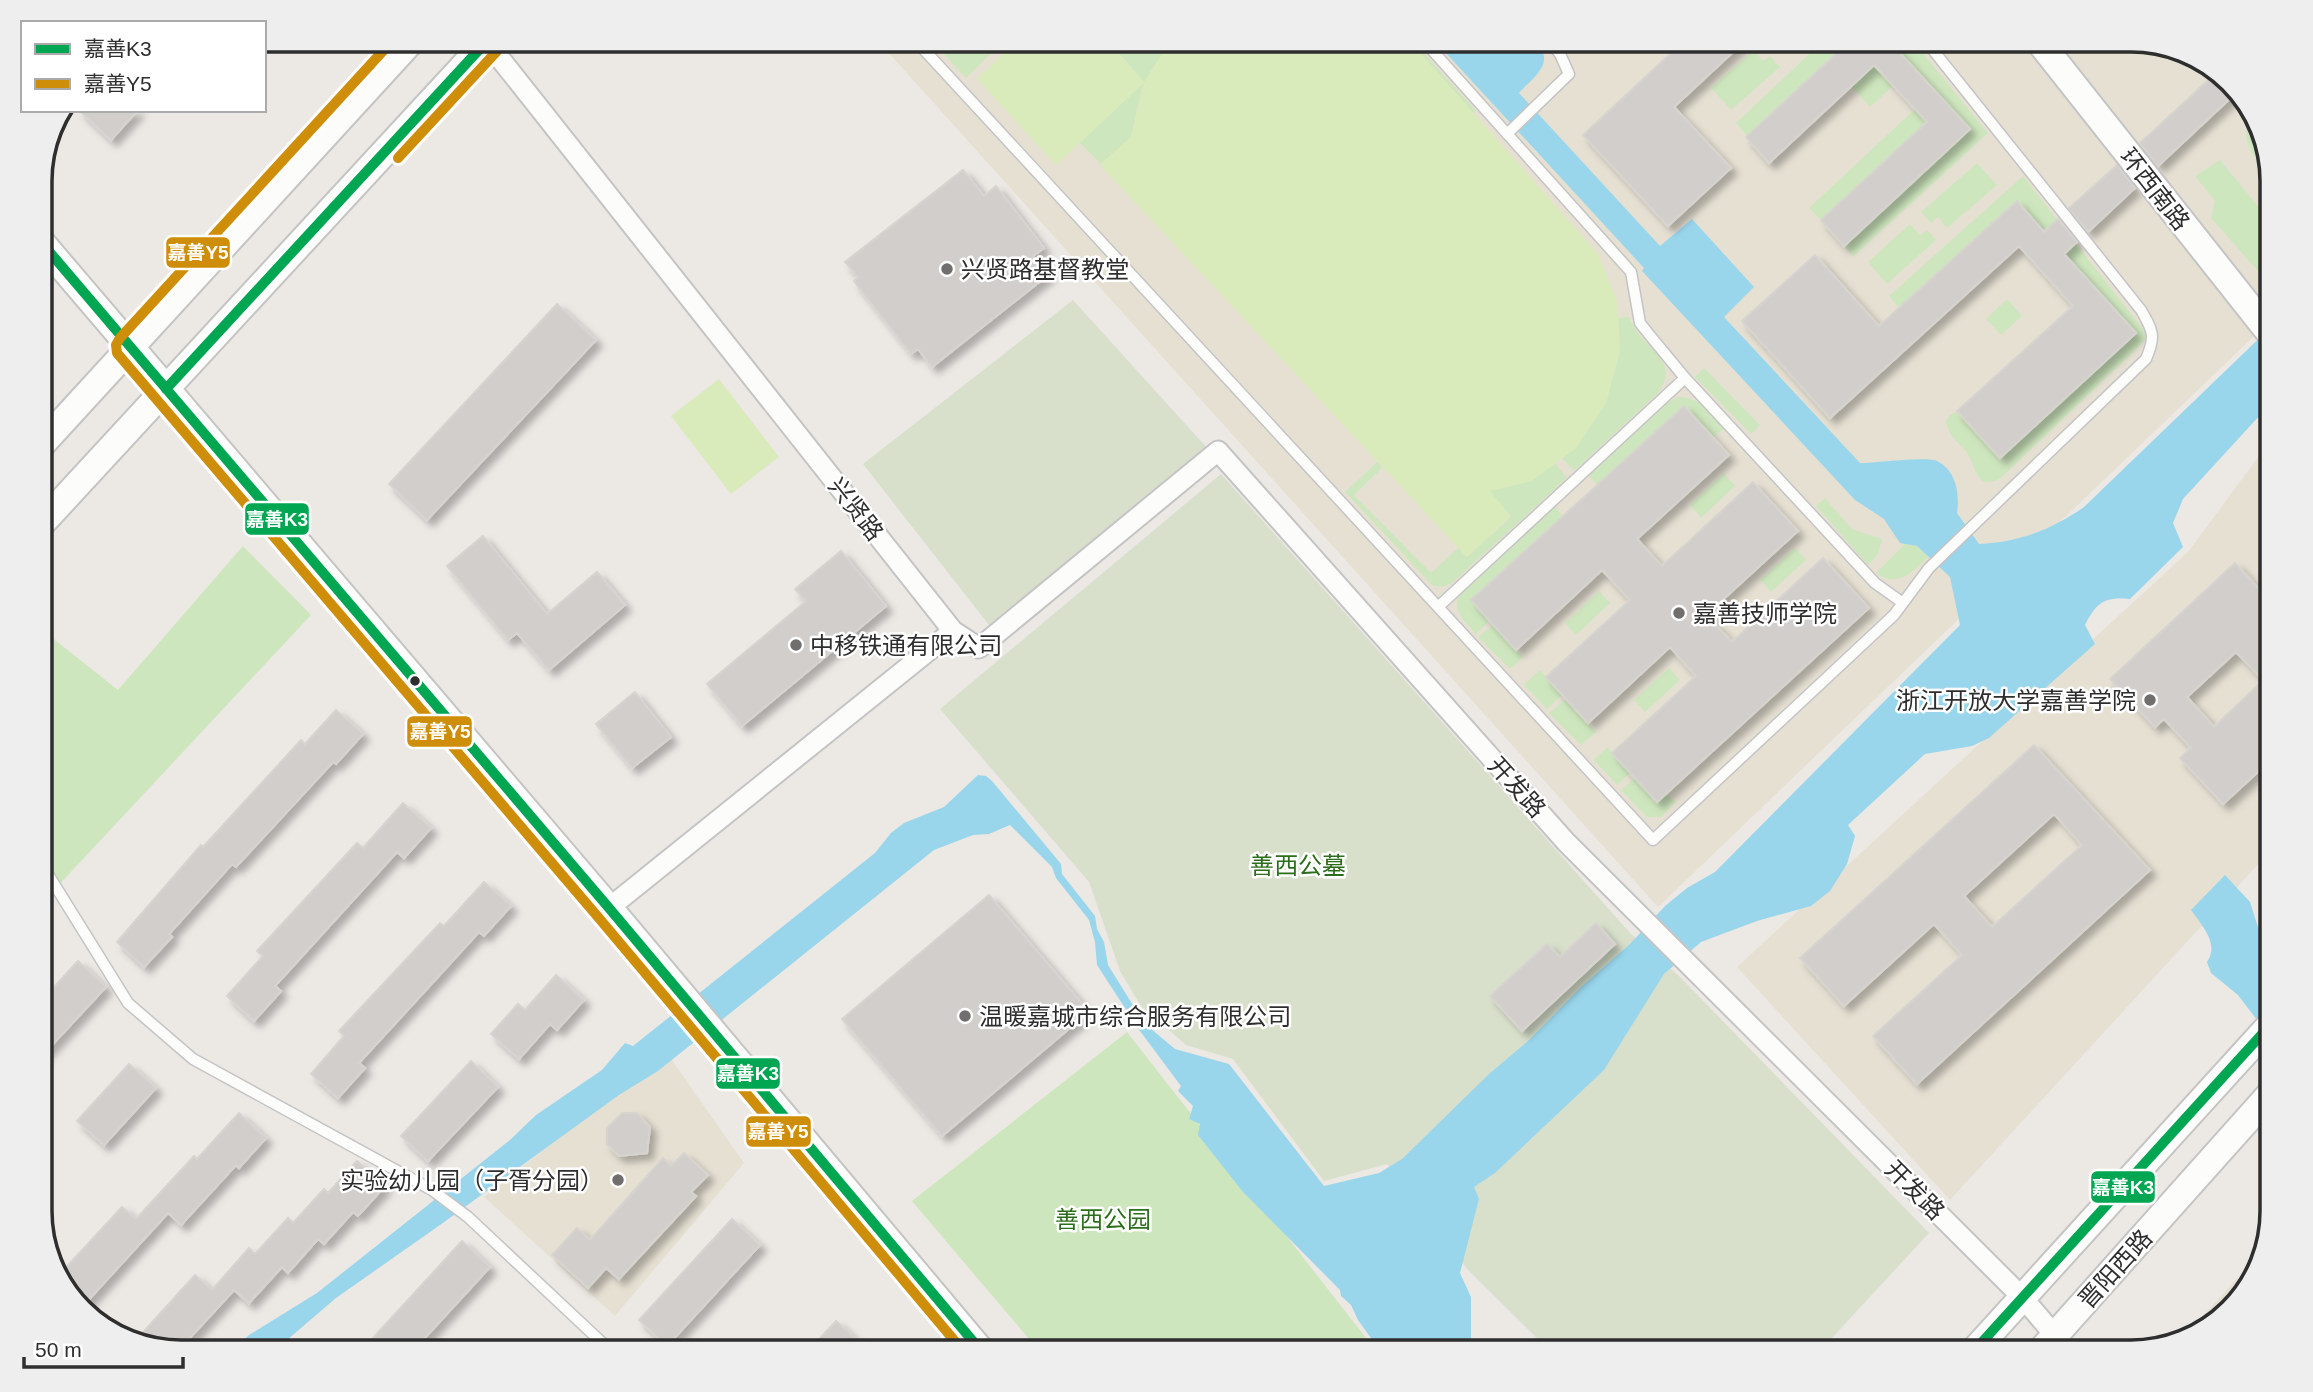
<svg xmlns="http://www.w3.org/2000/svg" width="2313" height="1392" font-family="Helvetica,'Noto Sans SC',sans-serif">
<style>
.education{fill:#e6e0d3}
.green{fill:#cee6be}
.cemetery{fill:#d8e0cc}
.pitch{fill:#d9eabb}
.water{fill:#99d6ec}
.building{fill:#d1cecb;stroke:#d7d4d0;stroke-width:2;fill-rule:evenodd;filter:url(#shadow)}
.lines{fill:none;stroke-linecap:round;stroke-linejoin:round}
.lane-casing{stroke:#c5c4c5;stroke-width:13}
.street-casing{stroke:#c5c4c5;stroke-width:23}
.secondary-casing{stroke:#c5c4c5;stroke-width:30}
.lane{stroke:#fcfcfb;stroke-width:10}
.street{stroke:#fcfcfb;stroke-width:19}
.secondary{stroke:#fcfcfb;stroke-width:26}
.bus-1-casing{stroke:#fff;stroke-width:16}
.bus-2-casing{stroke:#fff;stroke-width:16}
.bus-1{stroke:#00a651;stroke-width:10}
.bus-2{stroke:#cf8e09;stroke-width:10}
.poi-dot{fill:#706f6e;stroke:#fff;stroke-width:2.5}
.bus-dot{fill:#2e2e2e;stroke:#fff;stroke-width:2.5}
.labels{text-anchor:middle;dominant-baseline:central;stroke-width:5;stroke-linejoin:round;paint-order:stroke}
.street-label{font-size:24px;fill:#2e2e2e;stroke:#fff}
.poi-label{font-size:24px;fill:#2e2e2e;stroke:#fff;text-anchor:start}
.park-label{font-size:24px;fill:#2c6e1b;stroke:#fff}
.rim{fill:none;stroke:#2e2e2e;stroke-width:3.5}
.line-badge{stroke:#fff;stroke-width:2.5}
.badge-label{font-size:19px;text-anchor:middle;font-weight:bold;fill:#fff}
</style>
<defs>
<filter id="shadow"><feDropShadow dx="6" dy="6" stdDeviation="3.5" flood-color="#0004"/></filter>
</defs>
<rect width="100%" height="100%" fill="#ece8e4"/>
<!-- education -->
<path class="education" d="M877,40H2132L2203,59L2254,110L2272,172L2273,318L1658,907Z
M2273,437V848L1950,1200L1737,967L2188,552Z
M667,1053L744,1163L615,1316L484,1197Z
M2262,1251L2254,1282L2202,1333L2183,1338Z"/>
<!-- green -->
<path class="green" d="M931,40H1005L966,78Z
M1107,40H1171L1142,88L1131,137L1101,164L1080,143L1144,82Z
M1409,40H1412L1476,111L1473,113Z
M1767,40H1807L1791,54L1781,43L1774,49Z
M1824,40H1851L1747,136L1736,123Z
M1888,40H1912L1988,133L1853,257L1844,246L1970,129Z
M1754,50L1763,61L1770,56L1780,67L1731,110L1711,88Z
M1874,65L1893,86L1870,107L1851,86Z
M1915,109L1927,122L1821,220L1809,208Z
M2256,117L2272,172V177C2261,167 2240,142 2248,126C2250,122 2253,120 2256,117Z
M2220,160L2272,223V287L2211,218L2215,201L2195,176Z
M1977,163L1997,185L1947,228L1938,217L1931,223L1921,212Z
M2023,176L2149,337L2001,478C1973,493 1978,464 1964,449C1954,439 1951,438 1946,422L1950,415L1957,411L2000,458L2136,333L2017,201L1899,308L1889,296Z
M1910,224L1920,235L1927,230L1936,240L1887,284L1868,262Z
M2007,299L2022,316L2001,335L1986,319Z
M1629,317C1631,322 1634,327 1637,332C1653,353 1679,364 1658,393L1574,471L1562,458L1575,449L1620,351L1618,318Z
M1704,368L1760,425L1751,434L1695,377Z
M1678,397C1702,398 1710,411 1725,428L1713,438L1684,406L1597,485L1587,474L1668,402Z
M1377,462L1382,468L1354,495L1431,573L1458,548L1467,557L1511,517L1489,491L1531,481L1555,463L1567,478L1453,582C1445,587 1440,588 1432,585L1345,492Z
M1724,473L1735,486L1701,518L1690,505Z
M1825,498L1852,529L1882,539L1878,554L1868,565L1816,506Z
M1555,507L1563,516L1471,600L1489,621L1476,634C1464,621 1451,611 1460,592Z
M1905,544L1917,546L1928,557C1913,572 1897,589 1876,573Z
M243,546L311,615L41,904V629L118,690Z
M1795,548L1806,560L1771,592L1760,580Z
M1599,591L1610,603L1576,635L1565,623Z
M1493,625L1523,657L1513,667L1509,668L1478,637Z
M1669,668L1680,680L1645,712L1634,700Z
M1540,670L1562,695L1547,709L1524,685Z
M1566,699L1596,732L1581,745L1549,713Z
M1607,747L1630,773L1617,785L1594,760Z
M1635,778L1656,802L1666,793L1676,802L1661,817H1647L1621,790Z
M1127,1032L1377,1352H1040L912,1201Z"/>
<!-- cemetery -->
<path class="cemetery" d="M1073,300L1208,449L989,625L863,464Z
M1221,474L1631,934L1678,975L1929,1233L1819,1352H1551L1468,1270L1387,1164L1324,1181L1233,1059L1186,1045L1141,1006L1120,971L1089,882L940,709Z"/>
<!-- pitch -->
<path class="pitch" d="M1018,40H1107L1144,82L1171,40H1409L1598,254L1617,301L1620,351L1606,404L1575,449L1531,481L1490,491L1511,516L1467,557L1100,165L1131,137L1144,83L1056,165L977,79Z
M719,379L779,457L731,494L671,416Z"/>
<!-- water -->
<path class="water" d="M1434,40H1535C1538,44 1543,51 1544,56C1546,71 1527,83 1519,93L1660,246L1692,219L1754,287L1724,317L1860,463C1875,463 1927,456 1937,461C1956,470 1960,494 1957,513L1979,544C2019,542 2051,530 2084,507L2273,325V401L2183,499L2173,523L2183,547L2130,599C2104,597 2097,602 2085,625L2095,644L1989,738L1972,746L1925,754L1848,825L1855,836L1847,864L1830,891L1811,906L1757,921L1701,942L1664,974L1604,1070L1495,1173L1474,1187L1479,1199L1460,1273L1471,1297V1352H1381L1358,1320L1351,1305L1341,1296L1340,1290L1243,1192L1198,1135L1200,1124L1189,1119L1193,1106L1178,1091L1181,1086L1140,1031L1097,965L1095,942L1089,920L1056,878L1052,867L1010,825L989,834L973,835L934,850L658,1071L619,1095L440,1225L336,1298L273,1352H231L249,1335L317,1293L510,1140L536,1115L602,1070L625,1043L633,1046L875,853L891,833L904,823L944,807L978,775L986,776L992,781L1061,864L1062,874L1095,916L1097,929L1104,942L1108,965L1144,1023L1175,1049L1229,1064L1324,1186L1379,1173L1402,1159L1489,1074L1528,1041L1580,988L1630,944L1665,906L1687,888L1715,872L1960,625L1950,577L1917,546L1900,543L1884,519L1855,500L1642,271L1644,268Z
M2225,875L2250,902L2263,943L2260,959L2264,970L2273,981V1041L2238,995L2211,973L2207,962C2220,943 2201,925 2191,910Z"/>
<!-- building -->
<path class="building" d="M1685,40H1746L1674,107L1731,168L1668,226L1583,135Z
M1851,40H1888L1970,129L1844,246L1821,220L1927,122L1915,109L1874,65L1769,163L1746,137Z
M2216,73L2236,93L2158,166L2140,143Z
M79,110H138L111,140Z
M2117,165L2135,188L2088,232L2069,208Z
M963,170L984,196L996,186L1044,248L1033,256L1048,275L932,367L918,349L911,354L854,281L858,277L845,262Z
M2017,201L2044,232L2058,219L2077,242L2064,254L2136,333L2000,458L1957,411L2073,306L2019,246L1830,418L1742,321L1815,255L1879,326Z
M557,304L596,340L427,520L389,484Z
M1684,406L1729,455L1637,539L1662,566L1753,482L1798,531L1706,615L1732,642L1823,558L1869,608L1657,802L1612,753L1696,676L1670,647L1588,723L1546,677L1630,600L1602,570L1516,650L1471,600Z
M483,536L547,614L597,572L625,605L549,670L517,633L508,640L447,566Z
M841,551L886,606L742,726L707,684L806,601L795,589Z
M2235,563L2273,604V758L2223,804L2180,758L2191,748L2164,719L2155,727L2110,679ZM2236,652L2263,680L2214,727L2187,697Z
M635,692L671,737L632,768L596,724Z
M336,710L363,734L336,764L333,762L236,867L232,864L169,934L172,937L144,967L117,942L201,845L203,847L301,740L305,744Z
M2034,745L2150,870L1917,1084L1873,1036L1962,955L1934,924L1844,1006L1800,958ZM2054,814L2082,845L1992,927L1964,896Z
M403,803L431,828L404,858L397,852L275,986L281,991L254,1021L227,996L263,956L257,951L357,843L363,848Z
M484,882L511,906L484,936L479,932L414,1003L359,1063L365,1068L338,1098L311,1074L344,1036L339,1031L440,923L444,926Z
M989,895L1089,1012L942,1136L842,1019Z
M1596,923L1615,944L1522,1031L1490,996L1547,944L1560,957Z
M78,961L106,987L41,1057V1001Z
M556,975L584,1000L557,1030L550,1024L519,1059L491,1034L518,1004L525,1010Z
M471,1061L498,1087L428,1161L401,1136Z
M129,1064L156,1088L104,1145L77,1121Z
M239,1113L266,1138L239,1168L236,1165L181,1225L168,1213L83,1306L59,1282L58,1276L122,1207L136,1219L194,1156L197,1159Z
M622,1113H637L650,1127L647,1153L619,1156L607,1144V1128Z
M684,1153L708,1175L691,1192L696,1196L619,1279L606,1268L588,1288L552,1255L577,1228L590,1240L663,1158L671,1166Z
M357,1161L385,1186L358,1216L353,1212L324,1244L318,1239L288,1273L282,1267L249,1303L234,1290L178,1351L136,1340L195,1275L212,1290L249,1248L255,1254L288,1218L293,1223L324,1189L328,1193Z
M732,1219L760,1245L667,1346L639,1320Z
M462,1241L490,1267L412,1352H360Z
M836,1321L870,1352H807Z"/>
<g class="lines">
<defs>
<path id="lane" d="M915,40L1653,840L1894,615L1929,568L2146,359C2156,336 2153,331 2141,310L1925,40
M1423,40L1631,272L1640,323L1652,338L1685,378L1875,583L1903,603
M1507,134L1569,74L1560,54L1548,40
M1438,607L1685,378
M41,863L128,1003L193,1059L432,1190L468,1217L612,1352"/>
<path id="street" d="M487,42L953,631L609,908
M953,631L979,648L1218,451L1566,842L2023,1298L2069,1352"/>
<path id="secondary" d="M2038,40L2273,337
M41,242L609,908L982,1352
M41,445L412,40
M41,524L488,40
M1973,1352L2273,1022
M2040,1352L2273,1091"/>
</defs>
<!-- lane casing -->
<use href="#lane" class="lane-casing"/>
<!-- street casing -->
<use href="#street" class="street-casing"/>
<!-- secondary casing -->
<use href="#secondary" class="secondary-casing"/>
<!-- lane -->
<use href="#lane" class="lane"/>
<!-- street -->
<use href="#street" class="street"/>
<!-- secondary -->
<use href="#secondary" class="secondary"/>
<defs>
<path id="bus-1" d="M41,242L609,908L982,1352
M166,389L488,40
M1973,1352L2273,1022"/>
<path id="bus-2" d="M393,40L120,338L116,345L117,353L598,917L964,1352
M398,158L498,50"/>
</defs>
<!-- bus-1 casing -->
<use href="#bus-1" class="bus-1-casing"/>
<!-- bus-2 casing -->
<use href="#bus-2" class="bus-2-casing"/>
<!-- bus-1 -->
<use href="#bus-1" class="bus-1"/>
<!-- bus-2 -->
<use href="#bus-2" class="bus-2"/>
</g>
<!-- markers -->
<g class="poi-dot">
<circle cx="947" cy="269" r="7"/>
<circle cx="1679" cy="613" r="7"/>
<circle cx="796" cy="645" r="7"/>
<circle cx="2150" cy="700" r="7"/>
<circle cx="965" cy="1016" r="7"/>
<circle cx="618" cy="1180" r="7"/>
</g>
<circle class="bus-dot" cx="415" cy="681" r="6"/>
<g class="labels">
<!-- street labels -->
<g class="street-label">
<text transform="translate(2155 189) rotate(52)">环西南路</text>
<text transform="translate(856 509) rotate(52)">兴贤路</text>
<text transform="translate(1517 787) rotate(48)">开发路</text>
<text transform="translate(1915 1190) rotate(45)">开发路</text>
<text transform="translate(2115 1269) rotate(-48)">晋阳西路</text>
</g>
<!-- poi labels -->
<g class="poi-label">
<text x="961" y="269">兴贤路基督教堂</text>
<text x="1693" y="613">嘉善技师学院</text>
<text x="810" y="645">中移铁通有限公司</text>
<text x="2136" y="700" text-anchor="end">浙江开放大学嘉善学院</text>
<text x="979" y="1016">温暖嘉城市综合服务有限公司</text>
<text x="604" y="1180" text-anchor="end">实验幼儿园（子胥分园）</text>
</g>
<!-- park labels -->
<g class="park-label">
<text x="1298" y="865">善西公墓</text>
<text x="1103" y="1219">善西公园</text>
</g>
</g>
<!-- crop -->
<path d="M0 0H2313V1392H0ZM181 52H2131A129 129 0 0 1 2260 181V1211A129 129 0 0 1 2131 1340H181A129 129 0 0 1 52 1211V181A129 129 0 0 1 181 52Z" fill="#eee" fill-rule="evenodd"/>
<path class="rim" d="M181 52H2131A129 129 0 0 1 2260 181V1211A129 129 0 0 1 2131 1340H181A129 129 0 0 1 52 1211V181A129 129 0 0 1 181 52Z"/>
<g class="line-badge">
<rect x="165" y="236" width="66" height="33" rx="7" fill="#cf8e09"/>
<rect x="244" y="502" width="66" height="34" rx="7" fill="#00a651"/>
<rect x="406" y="715" width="67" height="33" rx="7" fill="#cf8e09"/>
<rect x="715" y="1057" width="66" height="33" rx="7" fill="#00a651"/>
<rect x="745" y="1115" width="67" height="33" rx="7" fill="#cf8e09"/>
<rect x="2090" y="1170" width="66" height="34" rx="7" fill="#00a651"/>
</g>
<g class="badge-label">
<text x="198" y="259">嘉善Y5</text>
<text x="277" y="526">嘉善K3</text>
<text x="440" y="738">嘉善Y5</text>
<text x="748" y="1080">嘉善K3</text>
<text x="778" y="1138">嘉善Y5</text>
<text x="2123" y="1194">嘉善K3</text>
</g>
<!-- legend -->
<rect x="21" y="21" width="245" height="91" fill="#ffffff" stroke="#ababab" stroke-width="2"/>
<rect x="35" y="44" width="35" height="10" fill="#00a651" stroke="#ababab" stroke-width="2"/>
<text x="84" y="56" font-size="21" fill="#2e2e2e">嘉善K3</text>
<rect x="35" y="79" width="35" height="10" fill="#cf8e09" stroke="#ababab" stroke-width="2"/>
<text x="84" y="91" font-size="21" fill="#2e2e2e">嘉善Y5</text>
<!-- scale -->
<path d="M24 1357v10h159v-10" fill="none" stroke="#2e2e2e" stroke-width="3.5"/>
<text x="35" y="1357" font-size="21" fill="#2e2e2e" stroke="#ffffff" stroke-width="5" paint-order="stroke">50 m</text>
</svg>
